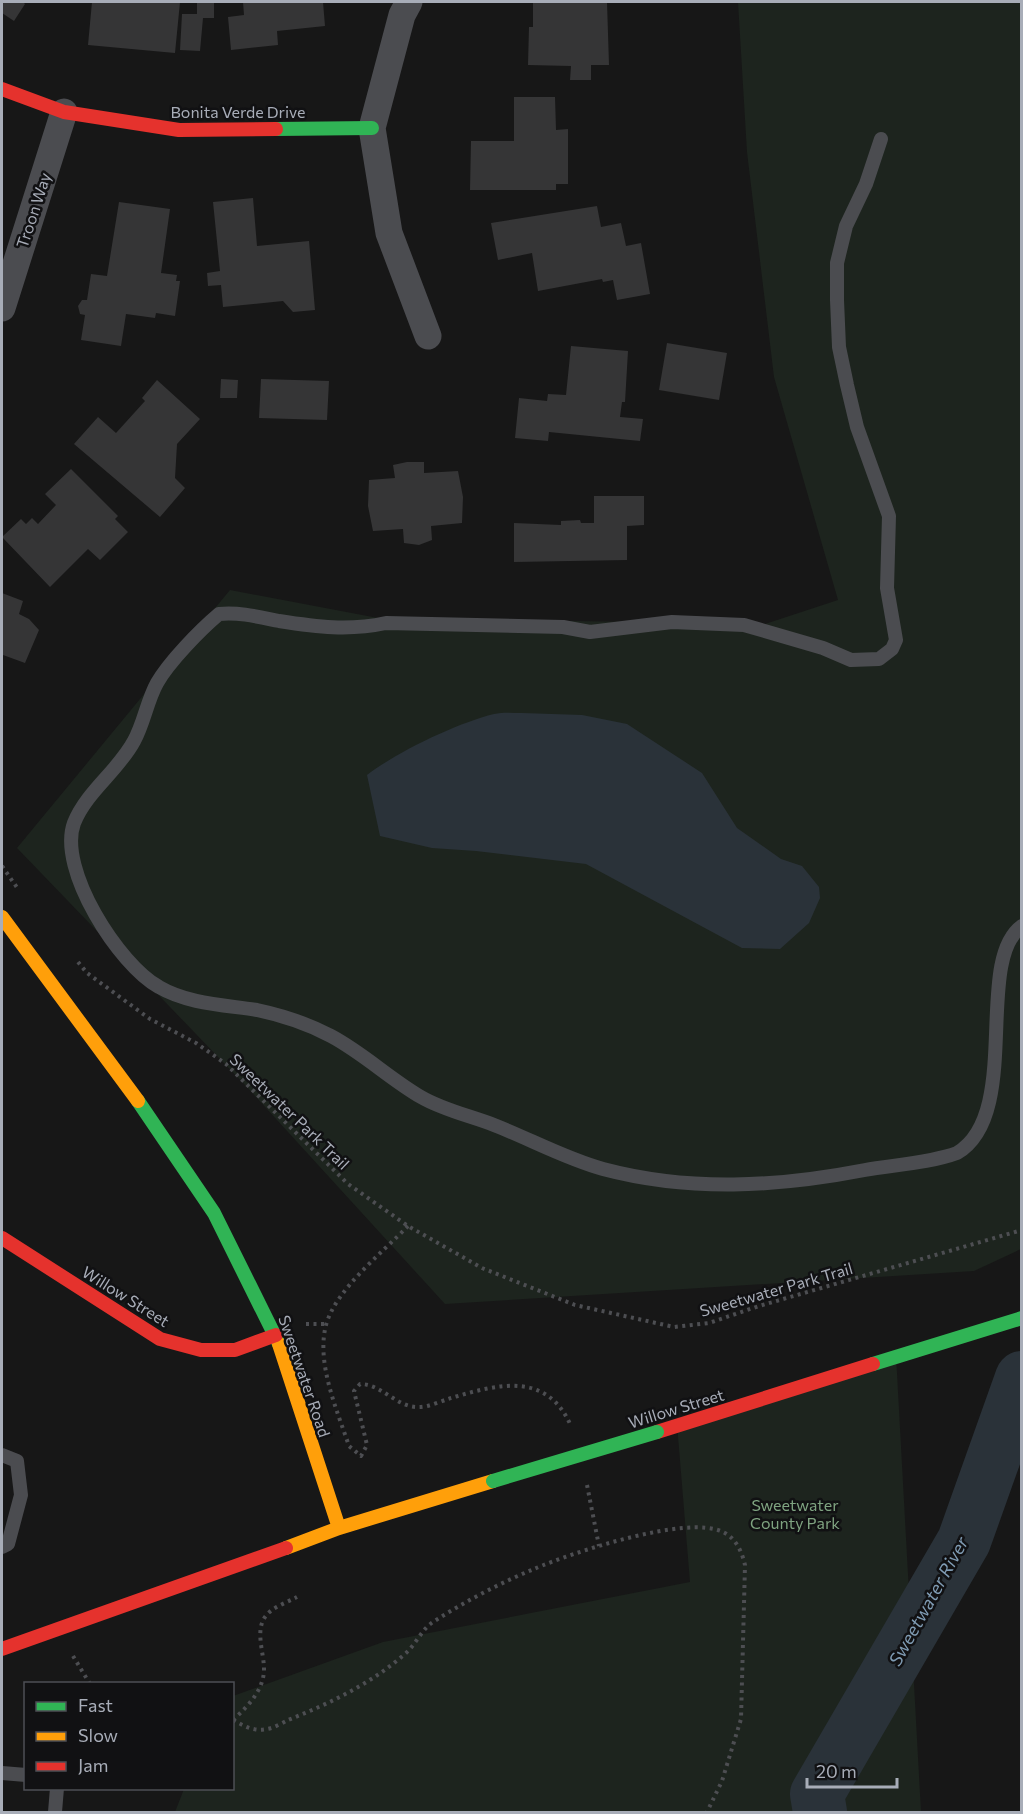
<svg xmlns="http://www.w3.org/2000/svg" width="1023" height="1814" font-family="Commissioner,sans-serif">
<style>
.green{fill:#1d241e}
.water{fill:#2a3239}
.lines{fill:none;stroke-linecap:round;stroke-linejoin:round}
.river{stroke:#2a3239;stroke-width:54}
.building{fill:#353536}
.path{stroke:#4d4e52;stroke-width:4;stroke-dasharray:3 4.5;stroke-linecap:butt}
.lane{stroke:#4b4c50;stroke-width:14}
.street{stroke:#4b4c50;stroke-width:27}
.fast{stroke:#30b455;stroke-width:14}
.slow{stroke:#ff9f0a;stroke-width:14}
.jam{stroke:#e5322d;stroke-width:14}
.fast-bridge{stroke:#30b455;stroke-width:14}
.labels{text-anchor:middle;dominant-baseline:central;stroke-width:5;stroke-linejoin:round;paint-order:stroke}
.street-label{font-size:16px;fill:#a8adb8;stroke:#111113}
.park-label{font-size:16px;fill:#7fa381;stroke:#111113}
.water-label{font-size:18px;font-style:italic;fill:#7f9bb3;stroke:#111113}
</style>
<rect width="100%" height="100%" fill="#171717"/>
<!-- green -->
<path class="green" d="M738,2H1021V1249L974,1271L445,1304L246,1086L17,848L230,590L378,618L508,620L765,624L838,600L774,377L747,152Z
M896,1355L921,1812H175L184,1789L232,1788L233,1696L383,1642L690,1582L677,1424Z"/>
<!-- water -->
<path class="water" d="M522,713L582,715L627,724L702,773L737,828L781,859L802,866L819,887L820,898L809,923L780,949L742,948L586,864L476,851L432,848L380,836L367,775C397,752 457,723 494,714C503,712 513,713 522,713Z"/>
<g class="lines">
<!-- river -->
<path class="river" d="M820,1812L817,1794L964,1541L1022,1378"/>
</g>
<!-- building -->
<path class="building" d="M2,2H23L25,4L14,21L2,13Z
M92,2H180L175,53L88,45Z
M197,2H214V18H203L200,51L180,50L182,14H197Z
M243,2H323L325,26L277,31L278,45L231,50L228,17L244,15Z
M533,2H607L609,65H591V80H570L571,66L528,65L529,27H533Z
M514,97H555L556,130L568,129V184H556V190H470L471,141H514Z
M253,198L257,246L309,241L315,310L293,312L283,301L223,307L221,285L208,286L207,273L220,271L213,202Z
M119,202L170,209L161,273L177,275L176,281H180L175,316L156,313L155,318L126,314L121,346L81,340L85,315L80,314L78,306L82,300H87L91,274L107,276Z
M597,206L601,227L621,223L626,246L641,243L650,294L617,300L613,280L603,282L602,279L538,291L532,253L498,260L491,223Z
M667,343L727,353L719,400L659,390Z
M571,346L628,351L625,402H622L620,417L643,419L640,441L549,432L548,441L515,438L519,398L547,401L548,394L566,395Z
M221,379L238,380L237,398H220Z
M261,379L329,381L327,420L259,418Z
M157,380L200,419L177,444L175,478L185,488L160,517L74,444L98,417L116,433L145,401L142,398Z
M407,462H424V473L458,471L463,497L462,523L431,526L432,540L419,545L404,543L403,529L373,531L368,506L369,480L395,478L393,465Z
M71,469L118,516L115,519L128,532L100,560L88,549L50,587L2,537L21,519L26,524L32,518L38,524L56,505L45,494Z
M594,496H644V525L627,526V560L514,562V523L561,525V521L580,520L581,523H594Z
M2,593L23,601L19,614L29,619L39,630L25,663L3,655L2,658Z"/>
<g class="lines">
<!-- path -->
<path class="path" d="M2,866L18,889
M78,962L87,973L150,1019L196,1043L226,1064L348,1184L408,1226L482,1268L575,1305L674,1327L709,1323L759,1306L1022,1230
M408,1226C382,1253 336,1289 326,1325C316,1363 337,1410 349,1446L361,1456L367,1445L354,1391L360,1384C382,1384 397,1408 419,1407C429,1407 441,1401 451,1398C498,1384 547,1371 571,1426
M306,1324H326
M587,1485L599,1546
M73,1656L90,1684
M233,1720C244,1726 254,1732 267,1729C274,1728 282,1723 288,1720C331,1703 372,1683 406,1653C416,1644 422,1629 433,1622C464,1602 500,1583 534,1569C571,1553 687,1514 723,1532C736,1538 742,1552 745,1565L741,1719L722,1781L707,1812
M233,1720C248,1706 264,1690 264,1669C264,1653 255,1631 265,1617C272,1607 286,1603 297,1597"/>
<!-- lane -->
<path class="lane" d="M881,139L866,184L846,226L837,263V300L839,347L847,385L857,427L889,516L887,588L896,640L892,649L879,659L851,660L823,648L744,625L672,622L590,632L563,627L386,623C349,631 317,627 279,621C259,617 240,612 219,614C200,630 169,662 157,683C147,701 144,723 134,741C118,771 87,791 74,823C57,869 119,965 159,987C188,1004 225,1005 257,1010C281,1015 310,1025 331,1036C363,1053 390,1079 421,1097C443,1110 471,1116 494,1125C530,1139 566,1159 603,1169C690,1192 777,1187 865,1170C893,1165 930,1163 957,1153C1023,1114 973,961 1022,926
M2,1455L17,1461L21,1495L8,1544L2,1547
M2,1773L26,1775
M55,1812L57,1788"/>
<!-- street -->
<path class="street" d="M409,2L402,15L372,128L389,233L428,336
M2,308L64,112"/>
<!-- fast -->
<path class="fast" d="M276,129L372,128
M138,1101L214,1213L279,1344
M873,1364L1022,1318"/>
<!-- slow -->
<path class="slow" d="M2,917L138,1101
M279,1344L339,1528
M286,1548L339,1528L493,1481"/>
<!-- jam -->
<path class="jam" d="M2,89L64,112L179,130L276,129
M2,1238L160,1339L201,1350H235L276,1335
M657,1432L873,1364
M2,1649L286,1548"/>
<!-- fast-bridge -->
<path class="fast-bridge" d="M493,1481L657,1432"/>
</g>
<g class="labels">
<!-- street labels -->
<g class="street-label">
<text x="238" y="111">Bonita Verde Drive</text>
<text transform="translate(33 210) rotate(-72)">Troon Way</text>
<text transform="translate(290 1111) rotate(44)">Sweetwater Park Trail</text>
<text transform="translate(776 1289) rotate(-16)">Sweetwater Park Trail</text>
<text transform="translate(126 1296) rotate(32)">Willow Street</text>
<text transform="translate(305 1376) rotate(71)">Sweetwater Road</text>
<text transform="translate(676 1408) rotate(-17)">Willow Street</text>
</g>
<!-- park labels -->
<g class="park-label">
<text x="795" y="1504">Sweetwater<tspan x="795" dy="18">County Park</tspan></text>
</g>
<!-- water labels -->
<g class="water-label">
<text transform="translate(928 1601) rotate(-61)">Sweetwater River</text>
</g>
</g>
<!-- border -->
<rect width="1023" height="1814" fill="none" stroke="#a8adb8" stroke-width="6"/>
<!-- legend -->
<rect x="24" y="1682" width="210" height="108" fill="#111113" stroke="#4d4f55" stroke-width="1.5"/>
<rect x="36" y="1702" width="30" height="9" fill="#30b455" stroke="#4d4f55" stroke-width="1.5"/>
<text x="78" y="1712" font-size="18" fill="#a8adb8">Fast</text>
<rect x="36" y="1732" width="30" height="9" fill="#ff9f0a" stroke="#4d4f55" stroke-width="1.5"/>
<text x="78" y="1742" font-size="18" fill="#a8adb8">Slow</text>
<rect x="36" y="1762" width="30" height="9" fill="#e5322d" stroke="#4d4f55" stroke-width="1.5"/>
<text x="78" y="1772" font-size="18" fill="#a8adb8">Jam</text>
<!-- scale -->
<path d="M807 1778v9h90v-9" fill="none" stroke="#a8adb8" stroke-width="3"/>
<text x="816" y="1778" font-size="18" fill="#a8adb8" stroke="#111113" stroke-width="4.5" paint-order="stroke">20 m</text>
</svg>
